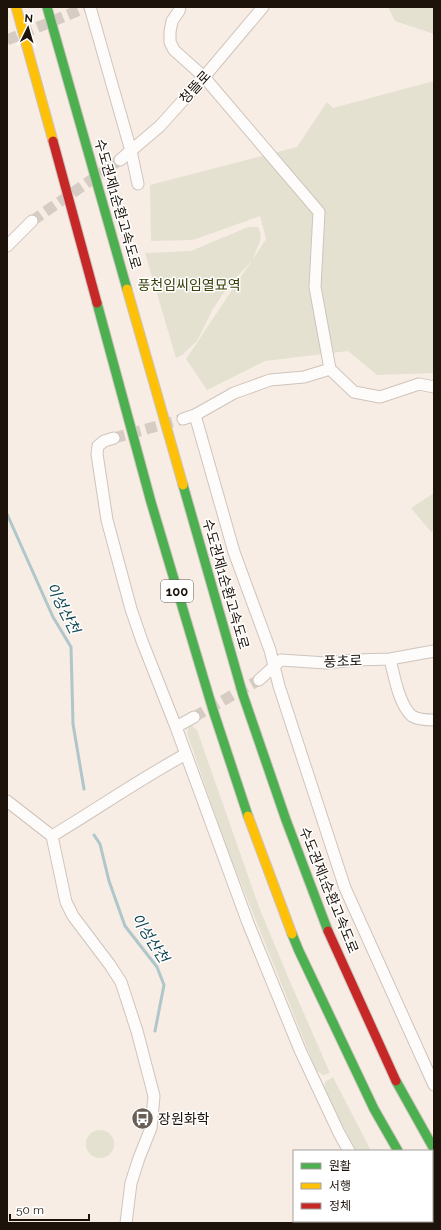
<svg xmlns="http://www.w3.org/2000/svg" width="441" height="1230" font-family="Raleway,'Noto Sans KR',sans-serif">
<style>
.green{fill:#e4e1d1}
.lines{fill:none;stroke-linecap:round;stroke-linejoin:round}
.stream{stroke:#afc6ca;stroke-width:3}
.street-tunnel{stroke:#d6ccc4;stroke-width:11;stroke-dasharray:11 5.5;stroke-linecap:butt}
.street-casing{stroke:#cec4bc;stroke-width:13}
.fast-casing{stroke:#cec4bc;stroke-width:11}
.slow-casing{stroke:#cec4bc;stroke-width:11}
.jam-casing{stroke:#cec4bc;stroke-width:11}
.street{stroke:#fefcfb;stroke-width:11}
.fast{stroke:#4caf50;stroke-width:9}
.slow{stroke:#ffc107;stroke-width:9}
.jam{stroke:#c62828;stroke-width:9}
.labels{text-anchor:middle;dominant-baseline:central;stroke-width:3;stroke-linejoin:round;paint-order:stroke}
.shield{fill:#fff;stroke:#615a54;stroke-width:1}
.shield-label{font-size:13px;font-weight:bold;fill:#1d130a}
.street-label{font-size:14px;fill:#1d130a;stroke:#fff}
.park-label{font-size:14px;fill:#3a3e08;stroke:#fff}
.poi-label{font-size:14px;fill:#1d130a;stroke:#fff;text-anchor:start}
.water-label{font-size:15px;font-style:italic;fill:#114753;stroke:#fff}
</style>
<rect width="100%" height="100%" fill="#f7ede5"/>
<!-- green -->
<path class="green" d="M388,7H434V34L395,21Z
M434,81V373L377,375L348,351L265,361L207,390L186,359L252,260L227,288L213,309L197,341L182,355L176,358L145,253L191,251L248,227H258C265,240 256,247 253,259L266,239L260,216L193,240L151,241L150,185L297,147L327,102L333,108Z
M434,493V530L431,532L411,508Z
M189,723L197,730L259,907L288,977L330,1073L323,1075L316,1070L226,846L187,733Z
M333,1077L371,1151H356L326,1093L324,1089L325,1082Z
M86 1144a14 14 0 1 1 28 0a14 14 0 1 1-28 0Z"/>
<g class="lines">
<!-- stream -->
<path class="stream" d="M7,514L53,617L71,647L73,724L84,789
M94,835L100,844L109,881L125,926L157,967L164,985L155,1031"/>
<!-- street-tunnel -->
<path class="street-tunnel" d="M7,40L87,7
M32,221L120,160
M114,438L183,419
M194,717L259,680"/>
<defs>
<path id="street" d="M90,7L131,151L138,184
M180,7L179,11L172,21L170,32V42L174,50L204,77L319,212L315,287L330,369L354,392L380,397L419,384L434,387
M120,160L160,126L204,77L263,7
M7,246L32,221
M195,415L234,552L270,650L279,686L345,888L434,1085
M183,419L195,415L234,393L270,380L304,377L330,369
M114,438L104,441L98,446L97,454L107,520L131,609L142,641L176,727L248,923L300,1050L339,1133L349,1151
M390,659C394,675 399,705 412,716C418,720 427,720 434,720
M259,680L281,660L326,663L355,660L390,659L434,651
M176,727L194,717
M7,801L52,836L66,902L73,916L110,965L121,982L137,1031L154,1096L151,1128L139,1158L131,1183L126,1223
M52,836C97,809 140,779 186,754
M391,1221L392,1223"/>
<path id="fast" d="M47,7L127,289
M97,303L151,502L213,710L248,816
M183,485L243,695L286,820L328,931
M292,934L299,951L374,1109L398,1151
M396,1081L434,1149
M432,1210L434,1214"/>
<path id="slow" d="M16,7L53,141
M127,289L183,485
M248,816L292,934"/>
<path id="jam" d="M53,141L97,303
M328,931L396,1081"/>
</defs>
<!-- street casing -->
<use href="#street" class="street-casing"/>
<!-- fast casing -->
<use href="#fast" class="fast-casing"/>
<!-- slow casing -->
<use href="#slow" class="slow-casing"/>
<!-- jam casing -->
<use href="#jam" class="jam-casing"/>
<!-- street -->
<use href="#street" class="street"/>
<!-- fast -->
<use href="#fast" class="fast"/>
<!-- slow -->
<use href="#slow" class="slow"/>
<!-- jam -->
<use href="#jam" class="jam"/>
</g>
<!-- icons -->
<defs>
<symbol id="bus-disc" viewBox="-11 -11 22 22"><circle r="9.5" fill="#695f57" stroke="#fff"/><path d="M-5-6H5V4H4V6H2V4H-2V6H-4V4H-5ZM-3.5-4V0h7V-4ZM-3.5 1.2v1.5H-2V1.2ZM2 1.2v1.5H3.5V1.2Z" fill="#fff"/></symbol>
</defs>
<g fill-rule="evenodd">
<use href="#bus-disc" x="130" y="1106" width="25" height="25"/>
</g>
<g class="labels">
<!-- shield labels -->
<rect class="shield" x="161" y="580" width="32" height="22" rx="3"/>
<g class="shield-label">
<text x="177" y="591">100</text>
</g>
<!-- street labels -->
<g class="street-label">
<text transform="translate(195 87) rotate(-48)">청뜰로</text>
<text transform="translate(118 204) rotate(74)">수도권제1순환고속도로</text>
<text transform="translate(226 584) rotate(74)">수도권제1순환고속도로</text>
<text transform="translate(343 661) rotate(-2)">풍초로</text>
<text transform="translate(329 890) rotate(68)">수도권제1순환고속도로</text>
</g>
<!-- park labels -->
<g class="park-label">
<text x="189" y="285">풍천임씨임열묘역</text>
</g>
<!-- poi labels -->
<g class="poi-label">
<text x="158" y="1119">장원화학</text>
</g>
<!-- water labels -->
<g class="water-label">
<text transform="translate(63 608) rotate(63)">이성산천</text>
<text transform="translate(150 938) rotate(57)">이성산천</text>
</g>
</g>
<!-- border -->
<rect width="441" height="1230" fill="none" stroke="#1d130a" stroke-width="16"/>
<!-- legend -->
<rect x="293" y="1150" width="140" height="72" fill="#ffffff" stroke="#a5a19d"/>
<rect x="301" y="1163" width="20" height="6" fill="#4caf50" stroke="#a5a19d"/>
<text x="329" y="1170" font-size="12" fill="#1d130a">원활</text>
<rect x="301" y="1183" width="20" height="6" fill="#ffc107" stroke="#a5a19d"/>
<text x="329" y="1190" font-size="12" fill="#1d130a">서행</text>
<rect x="301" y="1203" width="20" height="6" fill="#c62828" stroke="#a5a19d"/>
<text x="329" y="1210" font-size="12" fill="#1d130a">정체</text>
<!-- north arrow -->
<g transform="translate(28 28) rotate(5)" stroke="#ffffff" stroke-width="3" paint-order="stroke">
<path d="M0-3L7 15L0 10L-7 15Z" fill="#1d130a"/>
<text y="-6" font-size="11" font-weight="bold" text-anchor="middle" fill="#1d130a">N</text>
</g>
<!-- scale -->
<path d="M10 1214v6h79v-6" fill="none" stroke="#1d130a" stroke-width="2"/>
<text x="16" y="1214" font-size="12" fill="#1d130a" stroke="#ffffff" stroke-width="3" paint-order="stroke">50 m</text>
</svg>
